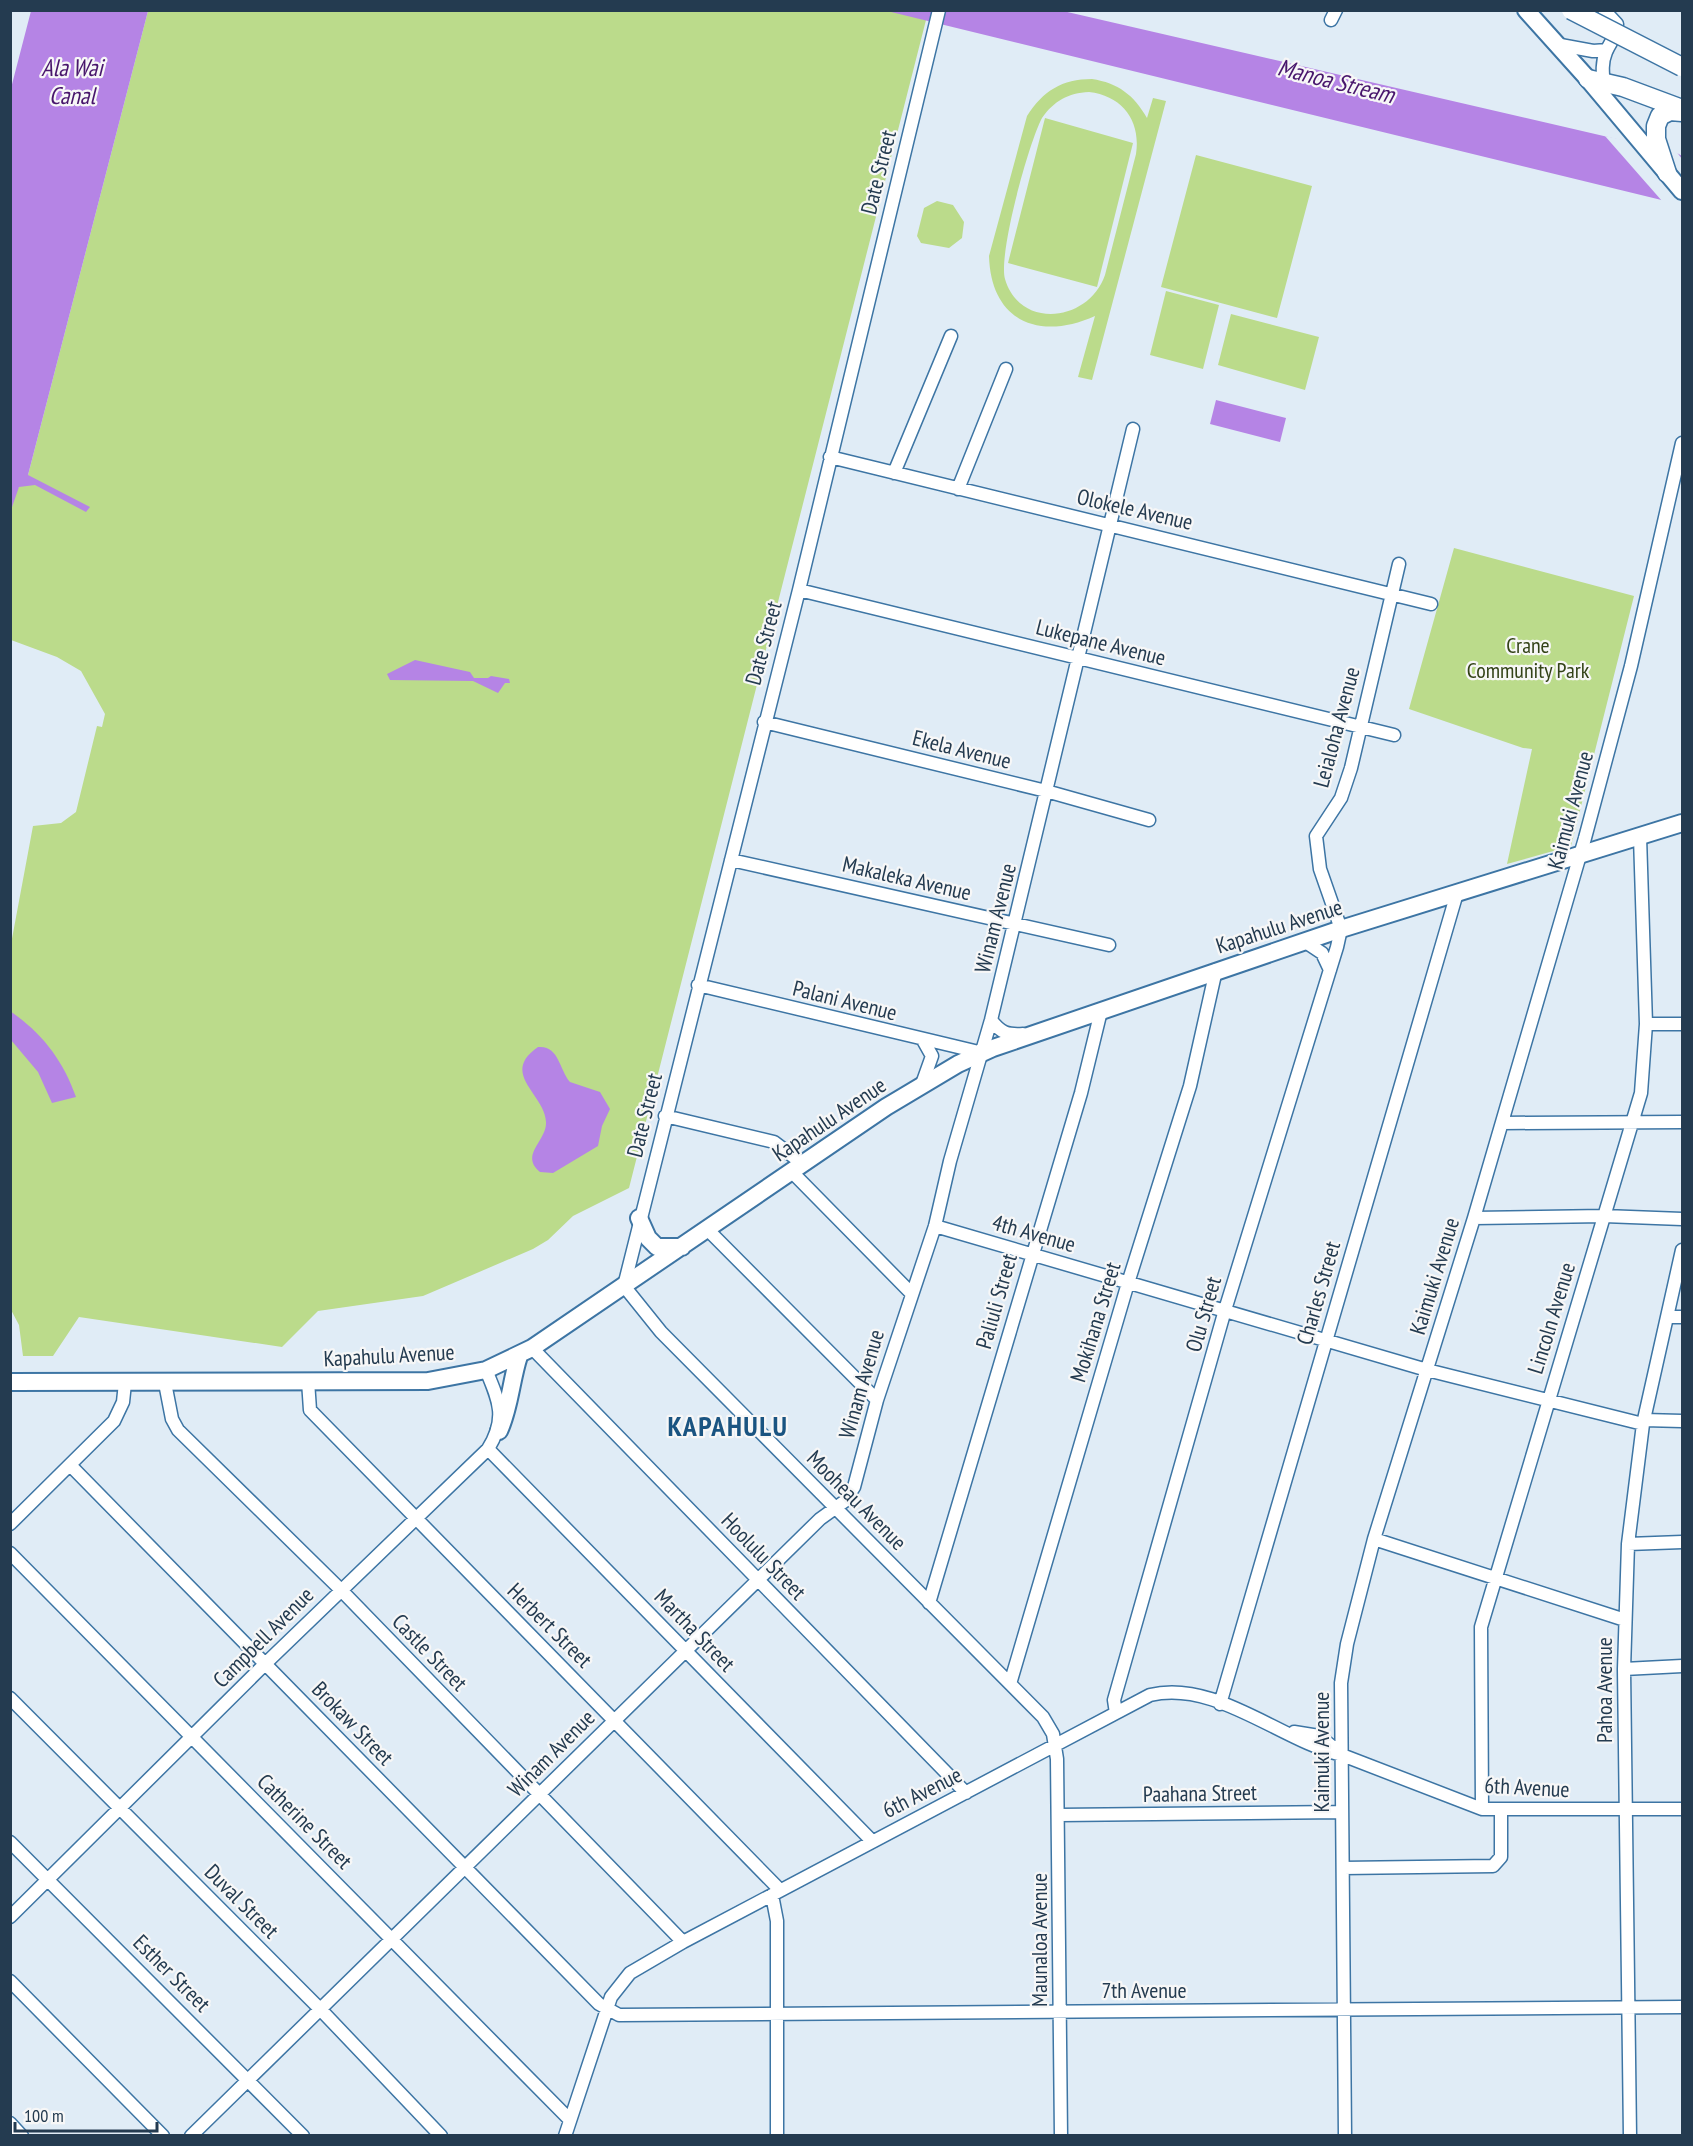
<svg xmlns="http://www.w3.org/2000/svg" width="1693" height="2146" font-family="'PT Sans Narrow',sans-serif">
<style>
.green{fill:#bbdb8b;fill-rule:evenodd}
.water{fill:#b584e5}
.pier{fill:#e0ecf6}
.lines{fill:none;stroke-linecap:round;stroke-linejoin:round}
.minor-casing{stroke:#3d75a4;stroke-width:15}
.major-casing{stroke:#3d75a4;stroke-width:20}
.highway-casing{stroke:#3d75a4;stroke-width:21}
.minor{stroke:#fff;stroke-width:12}
.major{stroke:#fff;stroke-width:16}
.highway{stroke:#fff;stroke-width:18}
.highway-bridge-casing{stroke:#3d75a4;stroke-width:21;stroke-linecap:butt}
.highway-bridge{stroke:#fff;stroke-width:18}
.labels{text-anchor:middle;dominant-baseline:central;stroke-width:4.5;stroke-linejoin:round;paint-order:stroke}
.street-label{font-size:22px;fill:#243b50;stroke:#f7f7f7}
.park-label{font-size:22px;fill:#334317;stroke:#f7f7f7}
.water-label{font-size:24px;font-style:italic;fill:#48166c;stroke:#f7f7f7}
.district-label{font-size:28px;font-weight:bold;letter-spacing:1.5px;fill:#1a5481;stroke:#f7f7f7}
</style>
<rect width="100%" height="100%" fill="#e0ecf6"/>
<!-- green -->
<path class="green" d="M887,10L926,20L629,1188L573,1216L548,1240L533,1249L423,1296L318,1311L282,1347L79,1317L53,1356H23L19,1325L10,1308L11,944L33,826L61,823L76,812L97,726L102,727L105,714L81,671L57,657L11,640V510L16,491L28,475L148,11Z
M1092,79C1118,83 1134,95 1147,118L1153,98L1166,101L1092,380L1078,377L1095,316C1040,341 991,322 989,256L1027,116C1043,91 1062,79 1092,79ZM1089,92C1123,96 1141,121 1136,154L1105,275C1089,322 1020,330 1005,279C998,254 1029,142 1042,118C1054,101 1068,93 1089,92Z
M1045,118L1133,143L1097,287L1008,263Z
M1196,155L1312,186L1277,318L1161,287Z
M937,201L953,205L964,222L962,238L949,248L921,243L917,236L924,208Z
M1166,291L1219,305L1203,369L1150,355Z
M1231,314L1319,337L1305,390L1218,365Z
M1454,548L1634,596L1571,846L1507,864L1532,749L1523,748L1409,709Z"/>
<!-- water -->
<path class="water" d="M31,11H148L28,475L90,507L86,512L35,485L19,487L11,510L10,92Z
M887,11H1063L1677,153L1682,156V205Z
M1216,400L1286,418L1280,442L1210,424Z
M415,660L470,672L474,678H488L491,676L509,679L510,683H505L498,693L473,681L390,680L387,674Z
M10,1011C42,1033 63,1060 76,1097L52,1103L38,1072L11,1040Z
M538,1047C559,1045 559,1069 570,1082L600,1092L610,1109L602,1126L598,1146L553,1173L540,1172C519,1155 547,1141 546,1122C545,1094 499,1074 538,1047Z"/>
<!-- pier -->
<path class="pier" d="M1605,136L1676,151L1682,159V206L1662,201Z"/>
<g class="lines">
<defs>
<path id="minor" d="M939,10L799,590L624,1286L661,1332L1043,1717L1053,1734L1057,1759L1061,2136
M1604,10L1617,24C1617,36 1610,42 1606,52C1601,64 1603,75 1604,87
M1331,20L1336,10
M1555,44L1593,51L1607,50
M830,457L1431,604
M894,473L951,336
M958,489L1006,369
M799,590L1394,735
M764,722L1046,791L1149,820
M731,860L1109,945
M1304,941L1322,953L1330,970
M698,985L983,1053
M991,1020C1001,1033 1007,1035 1023,1034
M1646,1024H1682
M922,1084L932,1056L923,1040
M665,1116L774,1142L803,1164
M1502,1123L1682,1122
M792,1172L911,1293
M1474,1218L1604,1216L1682,1219
M935,1226L1427,1370L1643,1424
M708,1230L877,1400
M1667,1317H1682
M532,1348L966,1793
M308,1381L310,1410L780,1890
M165,1383L172,1419L178,1430L341,1590L683,1942
M1644,1420L1682,1421
M488,1449L872,1841
M70,1465L599,2004L619,2015L1682,2007
M10,1524L114,1421L123,1402L125,1383
M1374,1539L1625,1620
M1628,1544L1682,1542
M10,1553L570,2120
M929,1603L1081,1093L1101,1011
M1624,1669L1682,1666
M1010,1684L1128,1283L1190,1086L1216,970
M10,1698L321,2010L441,2136
M1220,1704L1457,893
M1116,1713L1114,1700L1225,1310L1337,947L1341,929L1320,869L1316,836L1341,798L1351,768L1399,564
M1294,1732L1319,1736L1339,1752
M1482,1809L1481,1627L1641,1093L1646,1024L1640,837
M1059,1815L1342,1812
M10,1842L303,2136
M1343,1868L1493,1866L1501,1857V1811
M772,1895L777,1921V2136
M10,1917L265,1664L488,1449C507,1418 499,1401 486,1370
M10,1981L163,2136
M10,2123L22,2136
M191,2136L820,1519L845,1501L854,1487L877,1400L935,1226L950,1161L991,1020L1133,429
M565,2136L611,1997L630,1973L683,1942L1150,1695C1215,1679 1281,1741 1342,1755L1482,1809H1682
M1345,2136L1341,1683L1347,1644L1374,1539L1474,1218L1585,838L1631,666L1682,443
M1630,2136L1624,1669L1628,1544L1643,1424L1682,1250"/>
<path id="major" d="M1526,10L1588,79L1682,191
M639,1218L648,1238L657,1247H682
M10,1382L428,1381L486,1370L532,1348L886,1107L958,1064L993,1048L1341,929L1682,823
M499,1431C510,1408 511,1380 519,1356"/>
<path id="highway" d="M1588,79L1623,87L1682,109
M1667,173L1656,139V126L1660,116L1670,111L1682,112"/>
</defs>
<!-- minor casing -->
<use href="#minor" class="minor-casing"/>
<!-- major casing -->
<use href="#major" class="major-casing"/>
<!-- highway casing -->
<use href="#highway" class="highway-casing"/>
<!-- minor -->
<use href="#minor" class="minor"/>
<!-- major -->
<use href="#major" class="major"/>
<!-- highway -->
<use href="#highway" class="highway"/>
<defs>
<path id="highway-bridge" d="M1571,10L1682,67"/>
</defs>
<!-- highway-bridge casing -->
<use href="#highway-bridge" class="highway-bridge-casing"/>
<!-- highway-bridge -->
<use href="#highway-bridge" class="highway-bridge"/>
</g>
<g class="labels">
<!-- street labels -->
<g class="street-label">
<text transform="translate(878 172) rotate(-76)">Date Street</text>
<text transform="translate(1135 509) rotate(13)">Olokele Avenue</text>
<text transform="translate(1101 642) rotate(14)">Lukepane Avenue</text>
<text transform="translate(763 643) rotate(-75)">Date Street</text>
<text transform="translate(1336 727) rotate(-75)">Leialoha Avenue</text>
<text transform="translate(962 749) rotate(14)">Ekela Avenue</text>
<text transform="translate(1570 810) rotate(-75)">Kaimuki Avenue</text>
<text transform="translate(907 878) rotate(13)">Makaleka Avenue</text>
<text transform="translate(995 918) rotate(-76)">Winam Avenue</text>
<text transform="translate(1279 926) rotate(-18)">Kapahulu Avenue</text>
<text transform="translate(845 1000) rotate(14)">Palani Avenue</text>
<text transform="translate(644 1115) rotate(-76)">Date Street</text>
<text transform="translate(829 1119) rotate(-34)">Kapahulu Avenue</text>
<text transform="translate(1034 1233) rotate(16)">4th Avenue</text>
<text transform="translate(1434 1276) rotate(-73)">Kaimuki Avenue</text>
<text transform="translate(1318 1293) rotate(-74)">Charles Street</text>
<text transform="translate(996 1301) rotate(-74)">Paliuli Street</text>
<text transform="translate(1203 1314) rotate(-74)">Olu Street</text>
<text transform="translate(1551 1318) rotate(-73)">Lincoln Avenue</text>
<text transform="translate(1095 1322) rotate(-73)">Mokihana Street</text>
<text transform="translate(389 1355) rotate(-3)">Kapahulu Avenue</text>
<text transform="translate(861 1384) rotate(-74)">Winam Avenue</text>
<text transform="translate(857 1500) rotate(45)">Mooheau Avenue</text>
<text transform="translate(764 1556) rotate(46)">Hoolulu Street</text>
<text transform="translate(550 1625) rotate(45)">Herbert Street</text>
<text transform="translate(695 1630) rotate(46)">Martha Street</text>
<text transform="translate(263 1637) rotate(-45)">Campbell Avenue</text>
<text transform="translate(430 1652) rotate(46)">Castle Street</text>
<text transform="translate(1604 1690) rotate(-90)">Pahoa Avenue</text>
<text transform="translate(353 1723) rotate(46)">Brokaw Street</text>
<text transform="translate(1321 1752) rotate(-90)">Kaimuki Avenue</text>
<text transform="translate(551 1753) rotate(-45)">Winam Avenue</text>
<text transform="translate(1527 1787) rotate(3)">6th Avenue</text>
<text transform="translate(922 1792) rotate(-27)">6th Avenue</text>
<text transform="translate(1200 1793) rotate(-1)">Paahana Street</text>
<text transform="translate(305 1821) rotate(45)">Catherine Street</text>
<text transform="translate(242 1901) rotate(45)">Duval Street</text>
<text transform="translate(1039 1940) rotate(-90)">Maunaloa Avenue</text>
<text transform="translate(172 1973) rotate(45)">Esther Street</text>
<text x="1144" y="1990">7th Avenue</text>
</g>
<!-- park labels -->
<g class="park-label">
<text x="1528" y="645">Crane<tspan x="1528" dy="25">Community Park</tspan></text>
</g>
<!-- water labels -->
<g class="water-label">
<text x="72" y="67">Ala Wai<tspan x="72" dy="28">Canal</tspan></text>
<text transform="translate(1336 81) rotate(14)">Manoa Stream</text>
</g>
<!-- district labels -->
<g class="district-label">
<text x="728" y="1425">KAPAHULU</text>
</g>
</g>
<!-- border -->
<rect width="1693" height="2146" fill="none" stroke="#243b50" stroke-width="24"/>
<!-- scale -->
<path d="M15 2122v9h142v-9" fill="none" stroke="#243b50" stroke-width="3"/>
<text x="24" y="2122" font-size="18" fill="#243b50" stroke="#f7f7f7" stroke-width="4.5" paint-order="stroke">100 m</text>
</svg>
